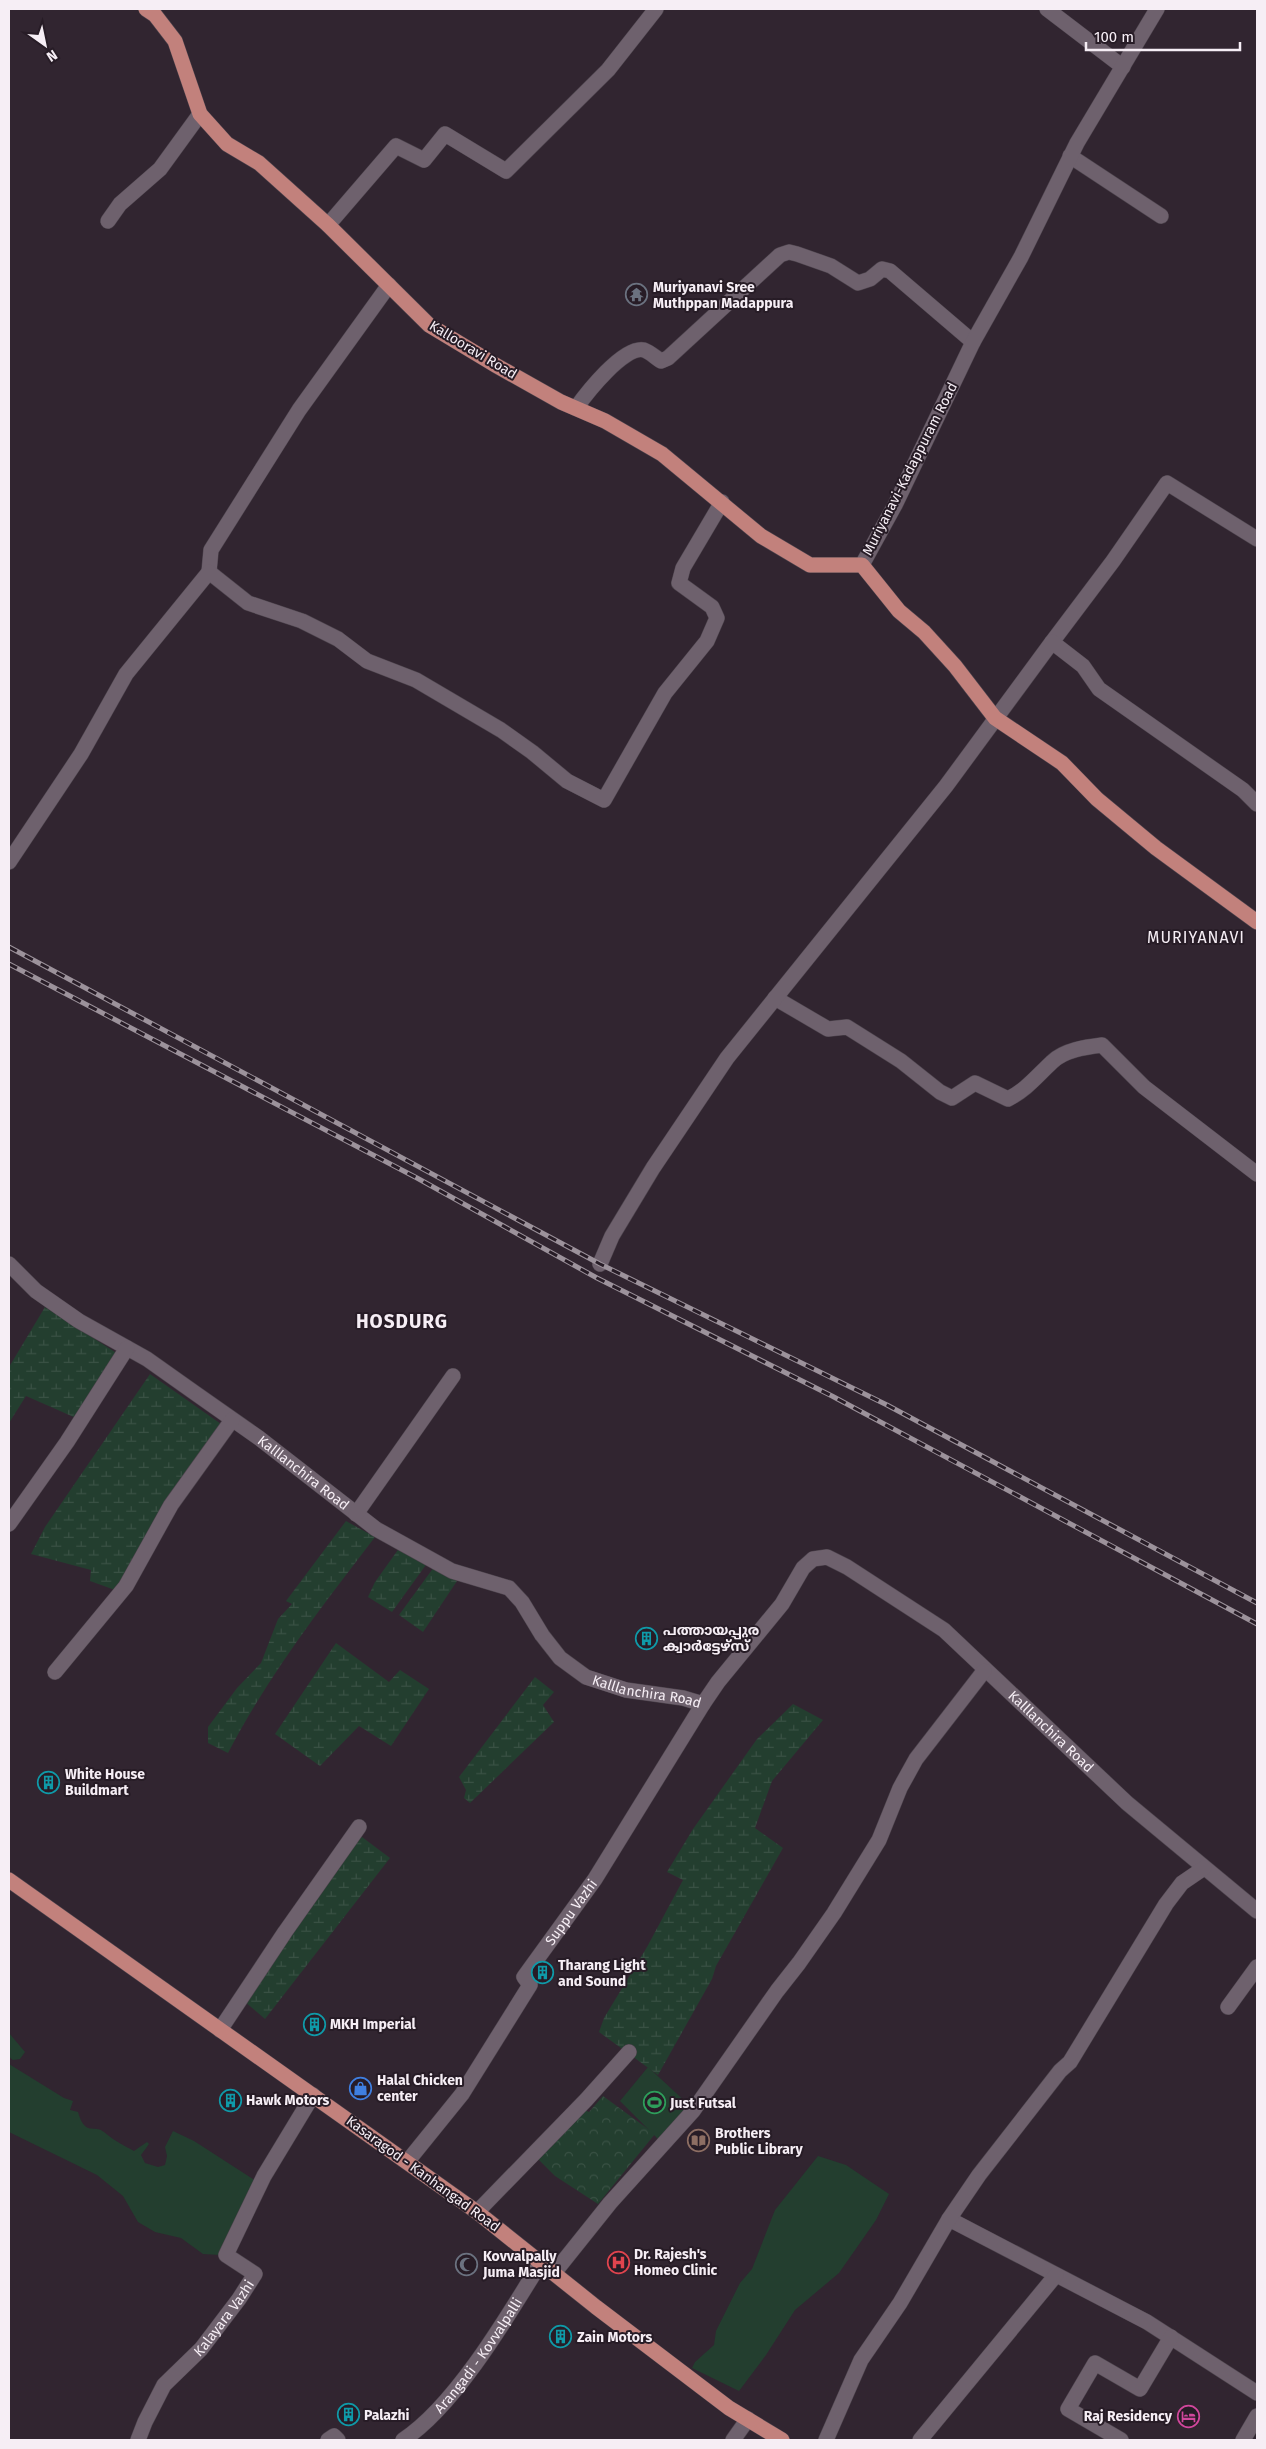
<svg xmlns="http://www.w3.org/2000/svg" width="1266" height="2449" font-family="'Fira Sans','Noto Sans Malayalam',sans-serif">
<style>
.green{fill:#233e2f}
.wetland{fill:url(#wetland-marsh)}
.park{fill:url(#park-crowns)}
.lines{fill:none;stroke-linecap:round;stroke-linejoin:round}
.minor-casing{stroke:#4d444d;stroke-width:16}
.major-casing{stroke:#4d444d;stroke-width:16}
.minor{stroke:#6e616d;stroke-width:15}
.major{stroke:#c2817c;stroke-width:15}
.rail-casing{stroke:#9c929b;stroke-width:5}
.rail{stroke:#271c26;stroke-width:3;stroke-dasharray:9;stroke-linecap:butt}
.labels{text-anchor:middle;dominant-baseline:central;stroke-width:4;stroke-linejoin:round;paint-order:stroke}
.poi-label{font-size:14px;font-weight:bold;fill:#f6eef5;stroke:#271c26;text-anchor:start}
.street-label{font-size:14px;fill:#f6eef5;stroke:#271c26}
.quarter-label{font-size:16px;letter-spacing:1px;fill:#f6eef5;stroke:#271c26}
.district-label{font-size:19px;font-weight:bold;letter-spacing:1px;fill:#f6eef5;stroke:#271c26}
</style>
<defs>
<pattern id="wetland-marsh" width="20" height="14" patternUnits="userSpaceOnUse" patternTransform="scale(1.25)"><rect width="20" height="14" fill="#233e2f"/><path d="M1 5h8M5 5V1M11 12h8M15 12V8" fill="none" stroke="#395144"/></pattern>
<pattern id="park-crowns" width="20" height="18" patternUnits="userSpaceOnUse" patternTransform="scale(1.25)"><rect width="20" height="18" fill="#233e2f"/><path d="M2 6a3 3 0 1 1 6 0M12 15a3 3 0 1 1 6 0" fill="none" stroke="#395144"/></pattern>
</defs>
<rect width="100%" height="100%" fill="#312530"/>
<!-- green -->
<path class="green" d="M9,2033L25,2052L20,2059L13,2060L9,2057Z
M9,2064L64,2098L73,2101L70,2110L78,2112C85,2137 94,2124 104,2132C113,2140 123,2145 134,2151L147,2142L149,2144L141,2155L145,2163L158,2167L165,2165L167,2156L165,2147L173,2131L194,2141L256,2181L220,2255L203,2254L181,2238L155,2232L138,2222L123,2196L97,2175L9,2132Z
M648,2067L689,2105L659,2140L620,2101Z
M818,2156L846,2165L889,2194L876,2220L839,2273L795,2310L766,2355L739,2391L692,2368L695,2362L714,2345L716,2331L740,2283L752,2269L775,2210Z"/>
<!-- wetland -->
<path class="wetland" d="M45,1307L118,1354L76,1418L26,1396L9,1423V1367Z
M150,1374L221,1424L173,1491L115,1590L90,1581L91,1570L31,1554L45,1527Z
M346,1521L375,1537C322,1606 268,1676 228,1753L208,1743V1727L237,1688L261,1663L278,1619L292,1604L286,1601Z
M400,1547L428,1562L392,1612L368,1597L375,1582Z
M434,1567L457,1581L423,1632L399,1615Z
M336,1643L389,1682L400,1670L429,1689L391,1746L359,1726L320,1766L275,1734Z
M535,1677L554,1692L543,1705L554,1722L470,1803L464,1798L466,1790L459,1777Z
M793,1704L823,1720L772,1781L755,1828L783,1848L716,1966L712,1979L658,2075L599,2032L604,2018L647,1947L683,1880L667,1872L693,1829L757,1739Z
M358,1834L390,1858L265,2019L244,2001Z"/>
<!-- park -->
<path class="park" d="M603,2096L655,2134L598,2204L555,2176L539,2160V2153L582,2109L589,2112Z"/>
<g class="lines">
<defs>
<g id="minor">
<path d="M1047,9L1123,67"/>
<path d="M1070,156L1161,216"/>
<path d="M108,221L120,204L160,169L200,114"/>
<path d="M328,225L396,146L424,160L445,134L506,171L608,70L656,9"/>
<path d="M576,408C586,394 624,345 644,350C650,352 656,358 661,361L668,358L780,255L789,252L797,254L831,266L858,283L870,279L882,269L890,271L973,342"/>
<path d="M862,565L895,505L973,342L1021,257L1077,143L1157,9"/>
<path d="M209,572L211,550L299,410L389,285"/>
<path d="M1052,642L1113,561L1167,483L1257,539"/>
<path d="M9,862L81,754L126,674L209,572L248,603L302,621L338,639L367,661L416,680L501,730L532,752L567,781L604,800L665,693L707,641L717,618L712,607L679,583L683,568L722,502"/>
<path d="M775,998L828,1029L847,1027L901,1061L940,1092L952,1098L975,1083L1008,1099C1026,1090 1037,1076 1052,1062C1064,1050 1086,1047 1102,1045L1144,1087L1257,1174"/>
<path id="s1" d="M9,1264L36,1291L79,1321L147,1359L195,1393L259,1438L376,1529L452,1571L509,1588L522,1602L542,1635L560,1658L586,1677L626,1690L683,1698L703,1704L718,1682L782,1604L803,1568L813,1559L827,1557L847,1567L944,1630L1127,1803L1257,1911"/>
<path d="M600,1264L612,1236L653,1168L727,1058L946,786L1052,642L1083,666L1099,689L1243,790L1257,804"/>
<path d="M356,1514L453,1376"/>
<path d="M9,1524L67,1442L127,1348"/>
<path d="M55,1672L126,1586L171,1505L232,1420"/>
<path d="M1228,2007L1257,1967"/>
<path d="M220,2030L285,1932L359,1827"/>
<path id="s2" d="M407,2162L462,2094L530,1985L524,1977L595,1879L703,1704"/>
<path d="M477,2212L586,2100L629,2052"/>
<path d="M949,2219L1147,2322L1257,2393"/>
<path d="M554,2273L610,2203L693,2111L777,1991L799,1963L834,1913L879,1840L900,1788L916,1759L984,1671"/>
<path id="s3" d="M138,2440L145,2422L164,2385L201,2349L239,2299L255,2274L226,2255L264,2176L313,2095"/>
<path d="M328,2440L334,2436L338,2440"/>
<path id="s4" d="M403,2440C455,2406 508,2316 541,2262"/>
<path d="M733,2440L748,2419"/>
<path d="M826,2440L861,2360L900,2303L949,2219L979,2175L1060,2071L1070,2062L1166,1904L1182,1883L1204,1868"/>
<path d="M920,2440L1056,2275"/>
<path d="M1121,2440L1068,2409L1095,2363L1140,2389L1171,2337"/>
<path d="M1243,2440L1257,2416"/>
</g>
<path id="major" d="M146,9L155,15L175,41L200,114L227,144L259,163L328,225L429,325L497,366L561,402L605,421L662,454L761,536L810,565H862L899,611L924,632L955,666L995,718L1062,763L1097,799L1156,848L1257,922
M9,1880L477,2212L596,2307L729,2408L782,2440"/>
</defs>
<!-- minor casing -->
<use href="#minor" class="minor-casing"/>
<!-- major casing -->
<use href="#major" class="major-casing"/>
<!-- minor -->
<use href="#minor" class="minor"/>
<!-- major -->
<use href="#major" class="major"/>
<defs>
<path id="rail" d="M9,947L600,1264L887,1405L1257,1603
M9,964L417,1178L597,1278L832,1396L1257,1624"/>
</defs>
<!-- rail casing -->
<use href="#rail" class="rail-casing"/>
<!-- rail -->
<use href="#rail" class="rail"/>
</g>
<!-- icons -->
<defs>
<symbol id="temple-ring" viewBox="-11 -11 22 22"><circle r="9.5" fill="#271c26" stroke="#6b7280" stroke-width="1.5"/><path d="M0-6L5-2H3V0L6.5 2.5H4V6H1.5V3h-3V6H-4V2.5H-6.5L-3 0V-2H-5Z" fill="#6b7280"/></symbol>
<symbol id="building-ring" viewBox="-11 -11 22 22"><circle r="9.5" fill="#271c26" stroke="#0f9aa8" stroke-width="1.5"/><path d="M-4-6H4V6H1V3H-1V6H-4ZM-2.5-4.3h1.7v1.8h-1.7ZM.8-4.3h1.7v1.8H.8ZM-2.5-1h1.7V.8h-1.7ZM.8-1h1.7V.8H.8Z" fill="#0f9aa8"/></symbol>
<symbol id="shop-ring" viewBox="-11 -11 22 22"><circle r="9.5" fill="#271c26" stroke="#3f7fe0" stroke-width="1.5"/><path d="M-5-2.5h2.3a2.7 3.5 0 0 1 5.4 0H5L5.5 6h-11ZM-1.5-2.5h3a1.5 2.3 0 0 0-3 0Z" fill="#3f7fe0"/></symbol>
<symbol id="stadium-ring" viewBox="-11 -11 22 22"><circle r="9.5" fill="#271c26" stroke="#2e9e5b" stroke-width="1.5"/><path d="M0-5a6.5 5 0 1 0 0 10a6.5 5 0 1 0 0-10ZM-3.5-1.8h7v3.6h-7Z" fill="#2e9e5b"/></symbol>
<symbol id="library-ring" viewBox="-11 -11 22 22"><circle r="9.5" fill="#271c26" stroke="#8d6e63" stroke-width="1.5"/><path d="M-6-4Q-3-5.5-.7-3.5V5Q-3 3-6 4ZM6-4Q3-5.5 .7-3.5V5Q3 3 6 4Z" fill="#8d6e63"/></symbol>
<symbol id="hospital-ring" viewBox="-11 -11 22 22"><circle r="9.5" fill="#271c26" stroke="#e0444e" stroke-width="1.5"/><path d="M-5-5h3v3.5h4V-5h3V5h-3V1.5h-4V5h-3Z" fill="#e0444e"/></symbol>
<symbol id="mosque-ring" viewBox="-11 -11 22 22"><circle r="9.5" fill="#271c26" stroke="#6b7280" stroke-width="1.5"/><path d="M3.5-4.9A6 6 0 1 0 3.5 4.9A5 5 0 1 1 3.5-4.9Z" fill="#6b7280"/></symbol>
<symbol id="hotel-ring" viewBox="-11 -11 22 22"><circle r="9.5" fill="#271c26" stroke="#d1479c" stroke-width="1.5"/><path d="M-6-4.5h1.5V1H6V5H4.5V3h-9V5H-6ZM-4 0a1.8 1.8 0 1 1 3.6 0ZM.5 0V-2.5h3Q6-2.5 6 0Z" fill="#d1479c"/></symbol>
</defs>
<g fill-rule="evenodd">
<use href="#temple-ring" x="624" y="282" width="25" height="25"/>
<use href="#building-ring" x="634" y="1626" width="25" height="25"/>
<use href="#building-ring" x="36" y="1770" width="25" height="25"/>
<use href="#building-ring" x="530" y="1960" width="25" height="25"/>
<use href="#building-ring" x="302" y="2012" width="25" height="25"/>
<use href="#shop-ring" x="348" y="2076" width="25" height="25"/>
<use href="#building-ring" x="218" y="2088" width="25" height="25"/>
<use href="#stadium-ring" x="642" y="2090" width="25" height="25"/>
<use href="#library-ring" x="686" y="2128" width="25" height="25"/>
<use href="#hospital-ring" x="606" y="2250" width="25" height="25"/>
<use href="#mosque-ring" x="454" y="2252" width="25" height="25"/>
<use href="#building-ring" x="548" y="2324" width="25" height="25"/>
<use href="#building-ring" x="336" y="2402" width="25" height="25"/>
<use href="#hotel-ring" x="1176" y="2404" width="25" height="25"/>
</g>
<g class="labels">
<!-- poi labels -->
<g class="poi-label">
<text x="653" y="287">Muriyanavi Sree<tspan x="653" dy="16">Muthppan Madappura</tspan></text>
<text x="663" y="1630">പത്തായപ്പുര<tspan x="663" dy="16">ക്വാർട്ടേഴ്സ്</tspan></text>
<text x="65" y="1774">White House<tspan x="65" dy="16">Buildmart</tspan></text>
<text x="558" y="1965">Tharang Light<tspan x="558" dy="16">and Sound</tspan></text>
<text x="330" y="2024">MKH Imperial</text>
<text x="377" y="2080">Halal Chicken<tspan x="377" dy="16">center</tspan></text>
<text x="246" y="2100">Hawk Motors</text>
<text x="670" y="2103">Just Futsal</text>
<text x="715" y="2133">Brothers<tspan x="715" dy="16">Public Library</tspan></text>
<text x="634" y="2254">Dr. Rajesh's<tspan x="634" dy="16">Homeo Clinic</tspan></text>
<text x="483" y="2256">Kovvalpally<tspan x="483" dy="16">Juma Masjid</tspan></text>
<text x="577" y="2337">Zain Motors</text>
<text x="364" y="2415">Palazhi</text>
<text x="1172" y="2416" text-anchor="end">Raj Residency</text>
</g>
<!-- street labels -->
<g class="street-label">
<text transform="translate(473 350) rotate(31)">Kallooravi Road</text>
<text transform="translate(910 469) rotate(-63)">Muriyanavi-Kadappuram Road</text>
<text stroke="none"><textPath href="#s1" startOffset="362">Kalllanchira Road</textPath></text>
<text stroke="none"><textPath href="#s1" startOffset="782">Kalllanchira Road</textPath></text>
<text stroke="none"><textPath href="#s1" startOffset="1322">Kalllanchira Road</textPath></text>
<text stroke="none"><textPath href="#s2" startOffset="306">Suppu Vazhi</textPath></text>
<text transform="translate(423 2174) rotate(36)">Kasaragod - Kanhangad Road</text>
<text stroke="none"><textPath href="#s3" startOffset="151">Kalayara Vazhi</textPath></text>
<text stroke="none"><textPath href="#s4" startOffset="114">Arangadi - Kovvalpalli</textPath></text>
</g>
<!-- quarter labels -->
<g class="quarter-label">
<text x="1196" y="937">MURIYANAVI</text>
</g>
<!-- district labels -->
<g class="district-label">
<text x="402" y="1321">HOSDURG</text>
</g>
</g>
<!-- border -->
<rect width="1266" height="2449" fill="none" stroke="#f6eef5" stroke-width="20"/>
<!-- north arrow -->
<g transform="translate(45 45) rotate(147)" stroke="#271c26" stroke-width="4" paint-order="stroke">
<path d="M0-4L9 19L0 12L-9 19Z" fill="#f6eef5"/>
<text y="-8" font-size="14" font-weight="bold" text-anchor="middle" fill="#f6eef5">N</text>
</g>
<!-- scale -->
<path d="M1086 42v8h154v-8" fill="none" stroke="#f6eef5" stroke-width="2.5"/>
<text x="1094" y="42" font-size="15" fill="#f6eef5" stroke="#271c26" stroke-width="4" paint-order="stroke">100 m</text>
</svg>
